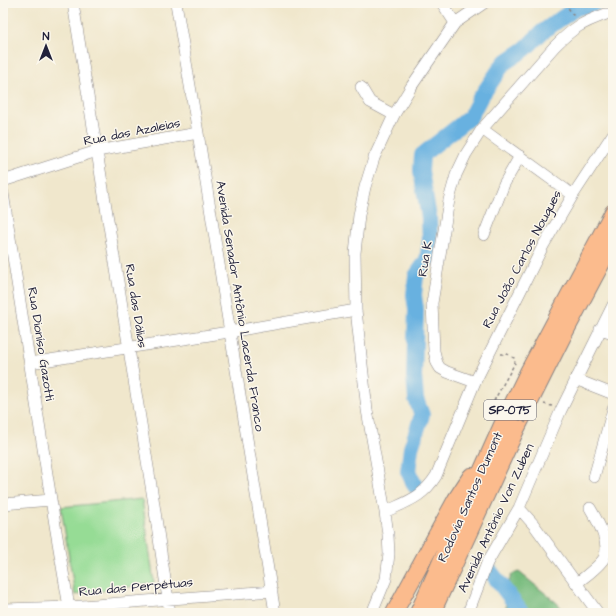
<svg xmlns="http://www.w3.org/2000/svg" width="616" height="616" font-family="'Architects Daughter',sans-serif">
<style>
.green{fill:#96dc95;stroke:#5c7f68}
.forest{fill:#78bc7e;stroke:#4d6f5c}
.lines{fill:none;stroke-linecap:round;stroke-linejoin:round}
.river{stroke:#68b1e0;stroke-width:16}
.minor-casing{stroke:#898484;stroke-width:12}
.highway-casing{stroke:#898484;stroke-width:18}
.path{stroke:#898484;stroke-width:1.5;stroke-dasharray:3 3;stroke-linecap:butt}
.minor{stroke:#fff;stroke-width:11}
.highway{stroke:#fbbb8d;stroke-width:16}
.path-bridge{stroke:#898484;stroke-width:1.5;stroke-dasharray:3 3;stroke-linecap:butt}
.labels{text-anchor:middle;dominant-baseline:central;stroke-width:3;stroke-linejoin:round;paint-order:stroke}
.shield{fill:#fbf7ec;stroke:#636270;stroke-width:1}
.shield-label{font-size:12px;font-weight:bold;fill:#22223b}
.street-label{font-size:13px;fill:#22223b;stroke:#fbf7ec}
</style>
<rect width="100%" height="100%" fill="#fbf7ec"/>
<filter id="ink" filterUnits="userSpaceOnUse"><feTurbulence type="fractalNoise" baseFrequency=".025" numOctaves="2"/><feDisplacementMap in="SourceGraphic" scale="8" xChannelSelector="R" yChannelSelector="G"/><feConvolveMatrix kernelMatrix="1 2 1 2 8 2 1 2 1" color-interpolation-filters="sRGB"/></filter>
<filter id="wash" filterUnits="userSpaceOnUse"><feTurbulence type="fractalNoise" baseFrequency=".012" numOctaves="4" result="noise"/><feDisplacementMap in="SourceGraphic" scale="16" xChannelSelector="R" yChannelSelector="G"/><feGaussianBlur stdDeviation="0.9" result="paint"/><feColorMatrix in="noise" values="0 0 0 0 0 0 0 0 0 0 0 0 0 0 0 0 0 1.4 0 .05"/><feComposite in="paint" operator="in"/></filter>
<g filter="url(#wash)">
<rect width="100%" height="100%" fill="#f0e7cc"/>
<!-- green -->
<path class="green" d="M142,499L154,583L75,595L61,507Z"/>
<!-- forest -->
<path class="forest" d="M519,572L557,603L566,613H507C504,597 505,589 512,574Z"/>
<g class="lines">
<!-- river -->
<path class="river" d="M415,486L408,471L411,448L422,415L416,399L414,376L416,310L414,295L416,276L427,260L430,241L429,218L421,171L422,155L470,117L480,98L504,63L525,49L542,32L576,8L595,3
M491,572L522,613"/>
</g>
</g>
<g filter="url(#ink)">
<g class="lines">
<defs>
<path id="minor" d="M73,3L153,498L170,613
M176,3L198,133L275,613
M442,3L455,23
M361,87L370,102L394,115
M482,129L573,195
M3,181L97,151L198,133
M3,193L55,525L70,613
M484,235L504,184L520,156
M600,329L613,333
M30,363L229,332L356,310
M575,379L613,394
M475,382L447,372L440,368L437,363L434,351L432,303L449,200L456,175L466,154L482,129L554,47C573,28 581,23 606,14
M594,477L613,409
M3,504L51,500
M519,508L534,525L598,613
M385,512C408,501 422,498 436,476L475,382L543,246L573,195L613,134
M576,584C584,577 599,567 604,558C611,543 597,520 590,508
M3,609L70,607L272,591
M372,613L386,579L389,554L388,535L385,512L367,410L356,310L355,253L359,215L365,187L374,158L394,115L411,87L455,23L484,3
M468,613L487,563L519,508L561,410L613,305"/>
<path id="highway" d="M394,613L456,499L471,476
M418,613L502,425L528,372L613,212
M432,613L516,430L563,336L613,242"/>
</defs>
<!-- minor casing -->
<use href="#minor" class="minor-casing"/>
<!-- highway casing -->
<use href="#highway" class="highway-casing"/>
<!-- path -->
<path class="path" d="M565,3L575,18
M544,404L552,406
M491,406L515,363L514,358L507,354H501"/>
<!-- minor -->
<use href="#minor" class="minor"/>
<!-- highway -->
<use href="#highway" class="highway"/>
<!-- path-bridge -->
<path class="path-bridge" d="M491,406L529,424"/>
</g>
</g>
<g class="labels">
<!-- shield labels -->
<rect class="shield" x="484" y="400" width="52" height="20" rx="3"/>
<g class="shield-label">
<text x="510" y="410">SP-075</text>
</g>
<!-- street labels -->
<g class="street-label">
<text transform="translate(132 132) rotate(-11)">Rua das Azaleias</text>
<text transform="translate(425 259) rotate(-81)">Rua K</text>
<text transform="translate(522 259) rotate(-62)">Rua João Carlos Nougues</text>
<text transform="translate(136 306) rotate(81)">Rua das Dálias</text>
<text transform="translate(240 306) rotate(81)">Avenida Senador Antônio Lacerda Franco</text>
<text transform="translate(41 344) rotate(81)">Rua Dioníso Gazotti</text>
<text transform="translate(470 497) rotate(-66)">Rodovia Santos Dumont</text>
<text transform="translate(496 518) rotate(-65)">Avenida Antônio Von Zuben</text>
<text transform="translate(136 587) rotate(-5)">Rua das Perpétuas</text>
</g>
</g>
<!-- margin -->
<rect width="616" height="616" fill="none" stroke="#fbf7ec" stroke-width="16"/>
<!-- north arrow -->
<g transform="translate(46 46)" stroke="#fbf7ec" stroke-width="3" paint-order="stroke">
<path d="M0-3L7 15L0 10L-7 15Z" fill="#22223b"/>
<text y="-6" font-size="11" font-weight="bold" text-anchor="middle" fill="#22223b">N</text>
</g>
</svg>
